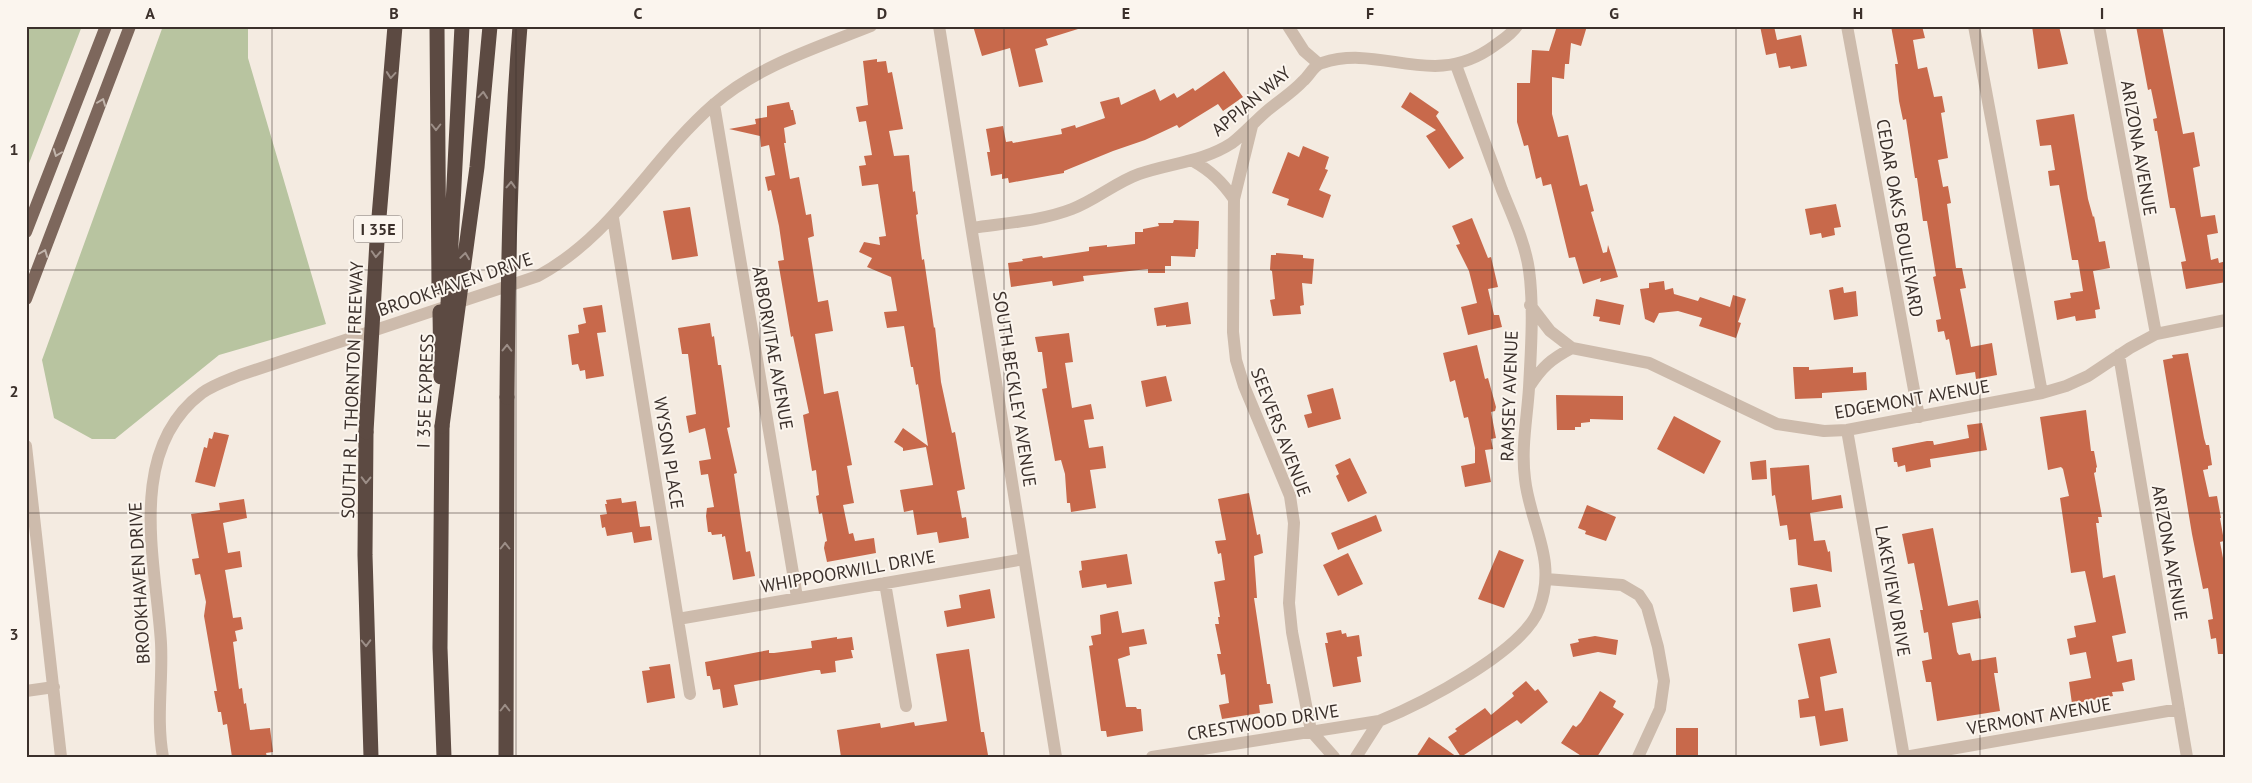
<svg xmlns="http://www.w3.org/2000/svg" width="2252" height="783" font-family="'PT Sans',sans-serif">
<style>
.green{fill:#b8c4a0}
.building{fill:#c8694b}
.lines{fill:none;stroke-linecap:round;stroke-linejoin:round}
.minor{stroke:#cdbbac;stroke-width:12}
.major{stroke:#7d675c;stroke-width:12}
.highway{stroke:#5c4a42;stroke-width:15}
.highway-bridge{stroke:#5c4a42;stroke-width:15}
.oneway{stroke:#9c8e87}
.oneway2{stroke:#c2b5ac}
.grid{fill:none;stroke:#3b302b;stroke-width:1;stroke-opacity:0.55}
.labels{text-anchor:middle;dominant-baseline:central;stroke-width:4;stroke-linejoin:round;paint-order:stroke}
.shield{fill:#fbf5ee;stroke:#756b66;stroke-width:1}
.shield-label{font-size:16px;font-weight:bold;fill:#3b302b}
.street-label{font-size:18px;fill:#3b302b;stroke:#fbf5ee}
.neatline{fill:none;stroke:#3b302b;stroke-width:2}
.grid-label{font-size:16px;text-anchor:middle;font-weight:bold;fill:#3b302b}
</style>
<rect width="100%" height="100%" fill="#f4ebe1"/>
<!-- green -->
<path class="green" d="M26,26H82L26,171Z
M163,26H248V58L326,324L219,355L115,439H92L54,418L42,360Z"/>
<!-- building -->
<path class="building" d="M973,26H1078V29L1046,39L1048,45L1035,49L1043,82L1019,87L1010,48L982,56Z
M1557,26H1587L1581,46L1571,43L1569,64H1565L1564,79L1552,77V114L1558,137L1568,135L1580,186L1587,184L1594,211L1591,212L1603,253L1607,252L1608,245L1618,277L1600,282L1601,278L1583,284L1575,257L1569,258L1551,184L1543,186L1541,177L1536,179L1528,145L1524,146L1517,122V83H1530L1532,50L1549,51Z
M1760,26H1774L1777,40L1801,35L1807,66L1791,69L1790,66L1779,68L1776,53L1766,55Z
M1891,26H1922L1925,38L1913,40L1918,69L1927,67L1934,97L1942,96L1945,112L1941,113L1948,158L1938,160L1943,187L1948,186L1951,203L1947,204L1956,268H1962L1966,288L1960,289L1971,347L1992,343L1997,375L1976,379L1975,372L1956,375L1949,339L1946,340L1944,331L1938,332L1936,320L1941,319L1933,277L1936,276L1927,221H1923L1917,178H1915L1906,119L1903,120L1899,101L1895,64H1898Z
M2032,26H2059L2068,64L2038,69Z
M2136,26H2162L2183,134L2194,132L2200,166L2193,168L2201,217L2215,215L2218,233L2207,235L2211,260L2218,258L2219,263L2226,261V282L2186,289L2181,262L2186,261L2175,208H2170L2157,131H2155L2153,119L2157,118L2151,89L2148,90Z
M877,59V62L886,61L888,73L892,72L903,129L889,131L894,156L909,155L913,192L915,191L917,207L918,214L916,215L922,260L924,259L934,328L935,327L941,382L950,424L952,433L955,432L965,489L957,491L962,518L966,517L969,538L939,543L937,532L917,535L913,510L904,512L900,490L933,485L926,447L903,451V448L894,442L903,428L928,446L918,384L916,385L913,367H911L904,326L887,328L884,312L897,311L891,277L867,267L872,258L859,252L864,242L880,245L879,237L886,236L878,184L862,186L859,166L866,165L864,156L872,155L866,121L859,122L856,107L868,105L863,61Z
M1224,71L1243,97L1223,111L1218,104L1179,128L1177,125L1145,140L1113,151L1064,171V173L1009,183L1008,178L1002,179V174L991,176L987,152H990L986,129L1003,126L1006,142L1012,141L1013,143L1062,134L1061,129L1075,125L1076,128L1105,118L1100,102L1119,97L1121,105L1155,89L1160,101L1174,93L1177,98L1193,88L1195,91Z
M1410,92L1439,112L1436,116L1464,158L1449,169L1426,136L1436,130L1401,107Z
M789,102L791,110H793L796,124L784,128L786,143H784L790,179L799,177L806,215L811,214L814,236L808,238L818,302L828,300L833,331L815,334L824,394L838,391L852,465L847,466L854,503L843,505L849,534L853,533L855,541L874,538L876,553L827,562L824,548L825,542L827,541L822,513L819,514L816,496L819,495L816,470L812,471L803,415L809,413L793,336L791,337L778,261L784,260L779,226L771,190L768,191L765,177L775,175L769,145L761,147L760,136L729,129L756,124L755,119L767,117V106Z
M2074,114L2088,199L2093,217L2094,216L2099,242L2105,241L2110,268L2093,271L2100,309L2095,310L2096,318L2076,321L2075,316L2057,320L2054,301L2071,298L2070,293L2083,291L2078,260H2072L2059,185L2050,186L2048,171L2055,170L2051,145L2040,146L2036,120Z
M1303,146L1329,157L1325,169L1328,170L1319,190L1331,195L1323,218L1287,205L1289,199L1272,193L1288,152L1299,157Z
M1836,204L1841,227L1834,228L1835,235L1822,238L1821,233L1810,235L1805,209Z
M690,207L698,256L672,260L663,211Z
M1472,218L1488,258L1491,257L1498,287L1488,289L1494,315H1499L1502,327L1468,335L1461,307L1477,303L1469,271L1456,245L1460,244L1452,226Z
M1174,220L1199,221L1198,249H1196L1195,257L1171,256V266H1165V273H1148V269L1083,276L1084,281L1053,286L1052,281L1011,287L1008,263L1023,261L1022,259L1042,256L1043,258L1089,251V247L1107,245V247L1135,244V232H1143V229L1159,226L1158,223H1173Z
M1276,253L1303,255V258L1314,259L1312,284L1302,283L1304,305L1300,306L1301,314L1273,316L1270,300L1275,299L1272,271L1270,270L1271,255H1276Z
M1664,281L1665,290L1673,288L1674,294L1698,301L1700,297L1730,307L1733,295L1746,299L1738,322L1741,323L1736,338L1699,326L1702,318L1678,311L1659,313L1654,323L1645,319L1640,289L1649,288V283Z
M1843,287L1844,293L1856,291L1858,316L1834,320L1829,290Z
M1596,299L1624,305L1620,325L1599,321L1600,317L1593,316Z
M1188,302L1191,324L1166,327V325L1157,326L1154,308Z
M602,305L606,332L597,333L604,376L586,379L585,370L580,371L578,364L572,365L568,335L579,333L578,325L586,323L583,308Z
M710,323L712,337L714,336L718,365H721L730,427L727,428L737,473L734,474L746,552L750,551L755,576L733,580L725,536L722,537V534L712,535L711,532H708L706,516L707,508L714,507L708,474L701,475L699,461L711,459L705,428L689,433L686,416L696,414L688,354H682L678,328Z
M1069,333L1073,362L1065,363L1072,408L1091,404L1094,419L1084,420L1089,448L1103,446L1106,468L1090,470L1096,508L1071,512L1070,503H1067L1065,474L1061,460L1055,461L1042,389L1047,388L1042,352H1038L1035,337Z
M1477,345L1485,379L1488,378L1496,407L1495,411L1491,412L1496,438L1491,439L1493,449L1485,450L1491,482L1465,487L1461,466L1475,463V448L1468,417L1464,418L1455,380L1450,382L1443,353Z
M2188,353L2204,438L2206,445H2209L2212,465L2208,466V469L2203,470L2209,497L2217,496L2221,518H2220L2224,541L2220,542L2226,574V654H2218L2216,638L2211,639L2208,620L2213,619L2208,588L2203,589L2192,534L2163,360L2173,358L2172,355Z
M1793,367H1809V370L1853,367V373L1866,372L1867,390L1822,393V398L1795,399Z
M1166,376L1172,401L1146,407L1141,381Z
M1333,388L1341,419L1308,428L1304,415L1312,413L1307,395Z
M1556,395L1623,396V420L1590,419V422L1581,423V427H1575V430H1557Z
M2086,410L2091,451H2094L2097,467L2096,468V472L2094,473L2102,517H2098L2099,523H2096L2103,578L2115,575L2126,633L2112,636L2117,662L2132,659L2135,680L2122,683L2124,691L2112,692L2113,696L2072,704L2069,682L2091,678L2086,652L2070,655L2067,639L2076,637L2074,626L2096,622L2085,571L2071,573L2060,498L2069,496L2063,469L2061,467L2048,470L2040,417Z
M1674,416L1721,441L1704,474L1657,449Z
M1982,423L1987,450L1930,459L1931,467L1906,472L1905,465L1898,467L1897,462H1894L1892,448L1927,441H1933L1934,445L1969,438L1967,425Z
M214,432L229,435L215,487L195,482L204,447L207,448L209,438L212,439Z
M1350,458L1367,493L1348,502L1336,476L1339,474L1335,465Z
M1766,460L1767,479L1752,480L1750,462Z
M1809,465L1812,500L1841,495L1843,508L1810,513L1814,541L1825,540L1828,552L1830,551L1832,572L1798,565L1796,539L1789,540L1787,525L1780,526L1775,495L1772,496L1770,468Z
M1249,493L1257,535L1260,534L1263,553L1254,556L1257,598H1254L1267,684H1270L1273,703L1259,705L1260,713L1222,719L1219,705L1229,703L1225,674L1221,675L1217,654H1221L1215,624H1219L1218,617H1220L1214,582L1225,580L1221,553L1218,554L1215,541L1226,540L1218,499Z
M621,498L622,503L636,501L640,527L650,526L652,540L634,543L632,532L607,536L605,527L602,528L600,515L607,514L605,504H607L606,500Z
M244,499L247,518L223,523L228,553L240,551L242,567L225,570L233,618L241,617L243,629L235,631L237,641L233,642L239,689L242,688L244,704L246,703L250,730L270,728L273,752L266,753L267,757H232L227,724L223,725L221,712H218L214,691H217L204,616L206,602L200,574L195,575L192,559L199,558L191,514L220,510L219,503Z
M1587,505L1616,517L1606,541L1585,534L1586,531L1578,528Z
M1376,515L1382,531L1338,550L1331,533Z
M1933,528L1948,606L1978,600L1981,618L1952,623L1957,652L1959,655L1970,653L1972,661L1996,657L1998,673H1994L2000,711L1937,721L1931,682H1926L1922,661L1932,659L1928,632L1924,633L1920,610H1923L1914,563L1908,564L1902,534Z
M1499,550L1524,560L1504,608L1478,599Z
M1348,553L1363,584L1338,596L1323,565Z
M1127,554L1132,584L1107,588L1106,584L1082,588L1079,571L1082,570L1081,561Z
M1817,584L1821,607L1793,612L1790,588Z
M990,589L995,618L947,627L944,611L961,608L959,595Z
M1118,611L1122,633L1144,629L1147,644L1129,647L1130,655L1118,659L1126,707H1136L1137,709H1141L1143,731L1107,737L1106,731H1101L1089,646L1093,645L1091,636L1101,634L1100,615Z
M1341,630L1342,634L1346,633L1347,637L1359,635L1362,656L1357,657L1361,682L1333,687L1325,643H1328L1326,633Z
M1595,636L1618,640L1616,655L1598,652L1573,657L1570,644L1579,642L1578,639Z
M837,637V639L852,637L854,650H851L853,658L835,661L836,672L821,674L820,670H816L734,685L738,705L723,708L720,689L713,690L710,676H707L705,662L769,650V653H774L812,648L811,641Z
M1830,638L1837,673L1820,677L1825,711L1843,708L1848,741L1820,746L1815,716L1800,718L1798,700L1809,698L1798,644Z
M969,649L981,732H984L988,755L841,757L837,730L880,723L881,728L914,722L915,726L947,721L936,654Z
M670,664L675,698L647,703L642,671L650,670L649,667Z
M1526,681L1535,691L1538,689L1548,702L1521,724L1517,720L1461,757L1448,737L1457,731L1455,729L1485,708L1491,715L1514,696L1512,693Z
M1600,691L1616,701L1613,707L1624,714L1597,757H1583L1561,743L1573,725L1576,727L1581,722Z
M1676,728H1698V757H1676Z
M1429,737L1457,757H1416Z"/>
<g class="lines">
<!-- minor -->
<path class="minor" d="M939,26L1056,757
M1288,26L1304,51L1319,64
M1847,26L1919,417
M1974,26L2042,393
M2099,26L2156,334
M714,104L797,597
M1252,126L1234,199L1233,332L1236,360L1244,386L1290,496L1294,523L1289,603L1292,632L1311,731L1334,757
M1193,161C1211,171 1222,182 1234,199
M613,218L690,694
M972,228C1005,223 1041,221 1072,209C1096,200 1116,182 1139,174C1170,163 1203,162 1232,143C1245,133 1256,120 1268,110C1280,100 1293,92 1303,81C1309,76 1314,65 1322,63C1382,43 1432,91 1494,46C1502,40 1511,35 1517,26
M1530,305L1550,331L1572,348L1649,363L1777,424L1824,431L1847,430L2042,393L2066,386L2088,376L2130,348L2156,334L2226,320
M2119,355L2187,757
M1529,387C1542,367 1551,359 1572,348
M1847,430L1904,757
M26,446L61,757
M1546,579L1622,585L1639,595L1647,607L1658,647L1664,681L1660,709L1638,757
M885,583L906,706
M678,619L1024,559
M26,691L54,687
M163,757C156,719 163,681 161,643C156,562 125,451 202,393C213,385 228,380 240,375L538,276C614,235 650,160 713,105C757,66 816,48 871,26
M1152,757L1379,721C1421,704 1523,652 1539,609C1558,560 1530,525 1525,479C1521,448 1527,419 1529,388C1531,351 1534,306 1529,270C1525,242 1512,215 1502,190C1487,148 1471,106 1456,65
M1356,757L1379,721
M1905,757L2179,709"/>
<!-- major -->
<path class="major" d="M26,232L106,26
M26,299L130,26"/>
<!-- highway -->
<path class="highway" d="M442,426L440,648L444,757
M366,432L365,555L371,757
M506,757L507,397"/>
<!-- highway-bridge -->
<path class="highway-bridge" d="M437,26L439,287
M440,312L441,377
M447,324L462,26
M507,397C508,273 510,150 520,26
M442,426L477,167L490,26
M366,432L377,241L395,26"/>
</g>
<!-- one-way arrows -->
<defs><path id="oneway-chevron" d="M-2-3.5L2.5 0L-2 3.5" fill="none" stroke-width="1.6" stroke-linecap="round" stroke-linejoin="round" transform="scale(1.25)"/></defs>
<g class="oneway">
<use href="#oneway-chevron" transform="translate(391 75) rotate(95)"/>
<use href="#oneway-chevron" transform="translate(483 95) rotate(-85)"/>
<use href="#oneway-chevron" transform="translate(436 127) rotate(90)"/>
<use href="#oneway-chevron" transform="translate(511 185) rotate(-88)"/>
<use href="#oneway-chevron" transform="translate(376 254) rotate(93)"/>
<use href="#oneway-chevron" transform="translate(465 256) rotate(-82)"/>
<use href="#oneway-chevron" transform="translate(507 348) rotate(-89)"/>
<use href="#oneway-chevron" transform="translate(366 480) rotate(91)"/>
<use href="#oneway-chevron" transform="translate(505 546) rotate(-90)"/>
<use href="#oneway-chevron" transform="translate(366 643) rotate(89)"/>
<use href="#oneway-chevron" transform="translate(505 708) rotate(-90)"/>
</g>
<g class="oneway2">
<use href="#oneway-chevron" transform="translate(102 102) rotate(-69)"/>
<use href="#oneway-chevron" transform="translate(57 153) rotate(111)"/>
<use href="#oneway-chevron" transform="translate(44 253) rotate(-69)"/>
</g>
<!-- grid -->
<path class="grid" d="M272,26V757M516,26V757M760,26V757M1004,26V757M1248,26V757M1492,26V757M1736,26V757M1980,26V757M26,270H2226M26,513H2226"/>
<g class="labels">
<!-- shield labels -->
<rect class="shield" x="354" y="215.5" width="48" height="27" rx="4"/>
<g class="shield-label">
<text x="378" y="229">I 35E</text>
</g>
<!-- street labels -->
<g class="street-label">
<text transform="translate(1251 101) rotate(-40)">APPIAN WAY</text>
<text transform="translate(2139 148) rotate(80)">ARIZONA AVENUE</text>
<text transform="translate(1900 218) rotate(80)">CEDAR OAKS BOULEVARD</text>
<text transform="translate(455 284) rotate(-19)">BROOKHAVEN DRIVE</text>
<text transform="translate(773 348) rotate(80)">ARBORVITAE AVENUE</text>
<text transform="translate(1015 389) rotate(81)">SOUTH BECKLEY AVENUE</text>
<text transform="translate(352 390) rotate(-88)">SOUTH R L THORNTON FREEWAY</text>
<text transform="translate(425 391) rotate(-88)">I 35E EXPRESS</text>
<text transform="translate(1509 396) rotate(-88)">RAMSEY AVENUE</text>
<text transform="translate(1912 399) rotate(-10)">EDGEMONT AVENUE</text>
<text transform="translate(1281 432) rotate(69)">SEEVERS AVENUE</text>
<text transform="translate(669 453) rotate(81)">WYSON PLACE</text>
<text transform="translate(2170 553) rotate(80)">ARIZONA AVENUE</text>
<text transform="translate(848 571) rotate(-10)">WHIPPOORWILL DRIVE</text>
<text transform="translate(139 583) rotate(-93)">BROOKHAVEN DRIVE</text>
<text transform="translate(1893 591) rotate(80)">LAKEVIEW DRIVE</text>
<text transform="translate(2039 716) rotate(-10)">VERMONT AVENUE</text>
<text transform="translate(1263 722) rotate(-9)">CRESTWOOD DRIVE</text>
</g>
</g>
<!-- border -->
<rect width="2252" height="783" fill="none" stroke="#fbf5ee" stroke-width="55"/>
<rect x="28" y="28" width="2196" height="728" class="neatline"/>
<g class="grid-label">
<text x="150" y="19">A</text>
<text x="394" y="19">B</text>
<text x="638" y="19">C</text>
<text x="882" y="19">D</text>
<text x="1126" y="19">E</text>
<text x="1370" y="19">F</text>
<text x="1614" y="19">G</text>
<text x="1858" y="19">H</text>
<text x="2102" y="19">I</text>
<text x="14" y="155">1</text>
<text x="14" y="397">2</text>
<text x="14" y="640">3</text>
</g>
</svg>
